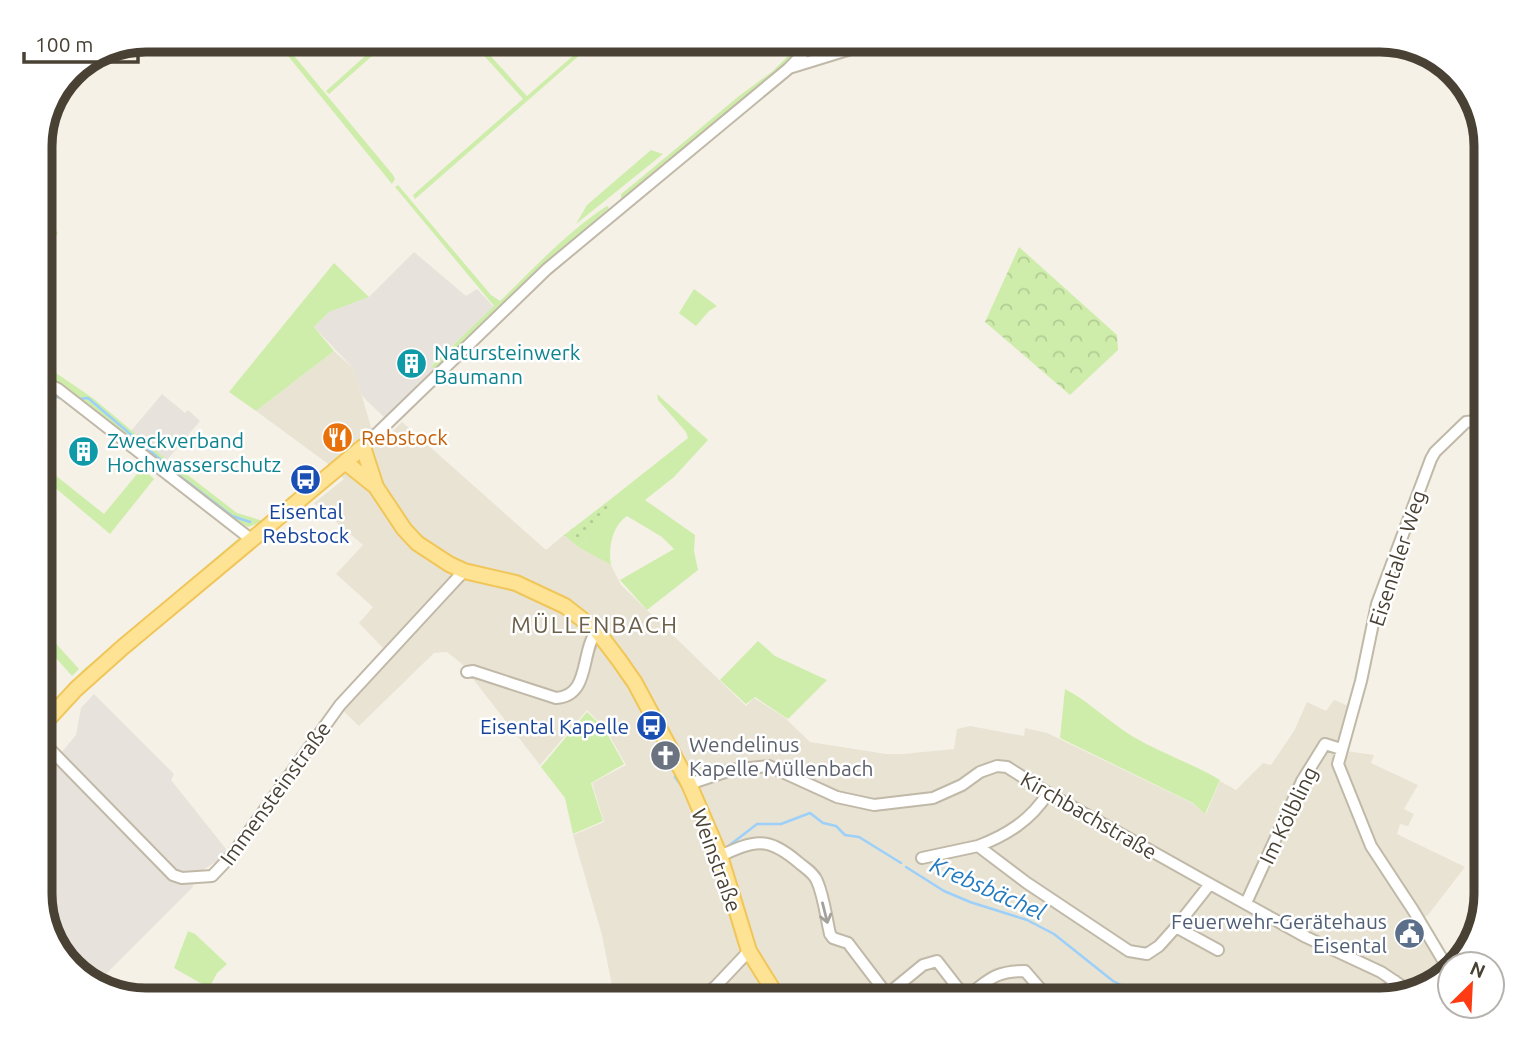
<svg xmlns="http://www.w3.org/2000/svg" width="1527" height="1041" font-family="Ubuntu,sans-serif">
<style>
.residential{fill:#e9e3d4}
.industrial{fill:#e7e2db}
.grass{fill:#ceedab}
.forest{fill:url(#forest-crowns)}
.park{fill:url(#park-dots)}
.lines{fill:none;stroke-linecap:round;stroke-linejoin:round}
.stream{stroke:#9cd0f8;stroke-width:2.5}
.minor-casing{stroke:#c1b9a8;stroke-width:14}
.major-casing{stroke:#f0c659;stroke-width:18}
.minor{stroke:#fff;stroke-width:10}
.major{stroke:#ffe395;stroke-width:14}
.oneway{stroke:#a4a09a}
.labels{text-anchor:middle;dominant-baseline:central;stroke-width:5;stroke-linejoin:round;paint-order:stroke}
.culture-label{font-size:21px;fill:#0d838f;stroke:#fff;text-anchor:start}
.food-label{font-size:21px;fill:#c56008;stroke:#fff;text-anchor:start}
.transit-label{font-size:21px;fill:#164399;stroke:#fff}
.street-label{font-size:21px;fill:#494134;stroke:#fff}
.worship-label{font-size:21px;fill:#5b616d;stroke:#fff;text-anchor:start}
.service-label{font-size:21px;fill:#4e5e75;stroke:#fff;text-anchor:end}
.neighbourhood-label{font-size:23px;letter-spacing:2px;fill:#6c604b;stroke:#fff}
.water-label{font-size:23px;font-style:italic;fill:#227ac0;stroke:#fff}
.rim{fill:none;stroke:#494134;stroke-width:9}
</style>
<defs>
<pattern id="forest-crowns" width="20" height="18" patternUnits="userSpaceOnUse" patternTransform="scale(1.75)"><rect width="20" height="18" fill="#ceedab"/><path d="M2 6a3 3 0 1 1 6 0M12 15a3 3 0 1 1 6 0" fill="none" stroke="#b2cc94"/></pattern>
<pattern id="park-dots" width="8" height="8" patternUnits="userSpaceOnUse" patternTransform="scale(1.75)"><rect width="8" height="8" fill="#ceedab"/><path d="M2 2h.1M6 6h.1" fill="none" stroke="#b2cc94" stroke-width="1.8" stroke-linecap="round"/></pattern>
</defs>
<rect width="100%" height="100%" fill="#f5f1e6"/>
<!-- residential -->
<path class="residential" d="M334,351L354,369L371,427L384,440L402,422L546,550L564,535L578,547L611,565L621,585L746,706L754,698L784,717L810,742L886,754H903L954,749L957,729L970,726L1024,736L1025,728L1047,733L1192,803L1206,814L1220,781L1236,790L1263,763L1271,765L1294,731L1307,702L1326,711L1334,700L1351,707L1345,751L1374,755L1371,763L1418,785L1404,809L1414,814L1408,826L1400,824L1397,834L1465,867L1428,915L1417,921L1447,974L1433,987L1381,1001H615L602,935L573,835L604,822L592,783L626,765L605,728L587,710L540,765L473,679L467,668L447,652L434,653L359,726L334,702L383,648L359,623L373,607L336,574L363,545L314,503L344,479L327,463L256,411Z"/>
<!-- industrial -->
<path class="industrial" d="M414,252L466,296L477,289L494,307L431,365L436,369L385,418L362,396L354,369L314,327L329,312L369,297Z
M162,394L185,413L188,410L200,421L167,460L131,431Z
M94,694L174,774L171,780L226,849L225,856L198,873L192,888L95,985L87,983L54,947L40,901V775L47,770L76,735L81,708Z"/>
<!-- grass -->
<path class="grass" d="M275,40H281L393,175L395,179L392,184Z
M383,40H390L329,94L326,91Z
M470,40H476L527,96L591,40H597L415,199L413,195L523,99Z
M804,40H810L775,75L623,199L621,198V194L636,182L739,96L773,71Z
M651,150L663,154L576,224L587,205Z
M398,185L491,295L500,301C534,268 567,232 607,206L609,208L542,268L436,369L431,366L494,306L395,187Z
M40,212L58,233L40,257Z
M334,263L369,297L329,312L314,327L334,351L256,411L229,392Z
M694,289L717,306L709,311L696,326L679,313Z
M40,362L94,399L167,460L163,464L40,377Z
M657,394L708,440L674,477L645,500L695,535L694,551L698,570L647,610L620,580L674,549L662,537L627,516C612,526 608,548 611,565L578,547L613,510L607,502L688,438L686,432L658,400Z
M40,463L104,514L142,468L154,479L110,534L40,475Z
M172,463L237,513L263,521L249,527L234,522L168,469Z
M239,538L243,539L40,721V716L83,670Z
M40,626L79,669L72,676L40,640Z
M758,641L775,656L827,680L788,719L755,697L746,704L720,680Z
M1065,689C1090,702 1109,722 1132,736C1160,753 1192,763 1220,780L1205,814L1193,803L1060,738Z
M587,712L604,728L624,764L591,783L603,821L573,834L565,798L541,767Z
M188,931L195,934L227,964L217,973L209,988L174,968Z"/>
<!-- forest -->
<path class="forest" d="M1019,247L1117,335L1118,350L1070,395L985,322Z"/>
<!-- park -->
<path class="park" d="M607,502L614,510L578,547L564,535Z"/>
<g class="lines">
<!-- stream -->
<path class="stream" d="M40,392L60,398
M79,399L88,398L162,461
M172,470L232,516L250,522
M580,626L591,636
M627,683L658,743L659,761L661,766L670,770
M675,777L683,788
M726,848L757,824H781L810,813L823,823L836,826L845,835L859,837L901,863
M906,867L944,891L970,902L1027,920L1054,934L1113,981L1131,990L1164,1001"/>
<defs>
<path id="minor" d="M817,40L828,45L848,47
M789,68L880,40
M40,380L58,389L252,540
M363,447L547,269L788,69L816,40
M467,672L473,671L556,698C591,696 580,651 597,631
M40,739L173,875L182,878L212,876L232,855L340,705L464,571
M689,784L731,770L769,766L837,797L874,805L933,798L962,785L980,772L997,766L1007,767L1048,793L1210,884L1306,937L1381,972L1412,993
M1048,793C1031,820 1007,835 978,846L1027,883L1129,951L1147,954L1159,946L1176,927L1210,884
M720,856C755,840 767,836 798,862C805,868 814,873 817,881C824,897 826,917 830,934L833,938L848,943L892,1001
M922,858L978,846
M1246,903L1302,781L1325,744L1341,749
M1176,927L1218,950
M1447,967L1413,910L1371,846L1338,764L1361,681L1377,604L1431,459L1435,452L1466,422L1487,420
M1427,988L1447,967
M966,997C989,980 994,971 1025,971L1051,1001
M696,1001L715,987L749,951
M879,1001L923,965L937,961L968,1001
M1378,1001L1395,981"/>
<path id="major" d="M345,462L375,486
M40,728L76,689L123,647L363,447L376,487L404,529L417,543L449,564L464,571L516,583L565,606L597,631L619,660L635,683L689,784L720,856L749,951L780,1001"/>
</defs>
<!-- minor casing -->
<use href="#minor" class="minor-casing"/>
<!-- major casing -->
<use href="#major" class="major-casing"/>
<!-- minor -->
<use href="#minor" class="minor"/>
<!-- major -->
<use href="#major" class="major"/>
</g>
<!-- one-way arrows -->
<defs><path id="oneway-shaft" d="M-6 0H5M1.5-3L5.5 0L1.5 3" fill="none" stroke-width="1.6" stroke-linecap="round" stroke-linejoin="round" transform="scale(1.75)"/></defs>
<use class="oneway" href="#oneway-shaft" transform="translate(825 913) rotate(76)"/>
<!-- icons -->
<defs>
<symbol id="building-disc" viewBox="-11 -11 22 22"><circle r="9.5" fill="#0f9aa8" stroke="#fff"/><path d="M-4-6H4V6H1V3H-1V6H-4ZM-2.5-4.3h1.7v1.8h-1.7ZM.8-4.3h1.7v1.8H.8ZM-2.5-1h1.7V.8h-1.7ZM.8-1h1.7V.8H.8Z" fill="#fff"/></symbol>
<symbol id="restaurant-disc" viewBox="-11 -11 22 22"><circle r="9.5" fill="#e8710a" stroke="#fff"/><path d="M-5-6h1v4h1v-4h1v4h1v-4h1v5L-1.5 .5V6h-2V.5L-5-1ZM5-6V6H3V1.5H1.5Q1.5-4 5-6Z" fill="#fff"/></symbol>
<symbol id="bus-disc" viewBox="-11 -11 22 22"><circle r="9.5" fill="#1a4fb4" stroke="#fff"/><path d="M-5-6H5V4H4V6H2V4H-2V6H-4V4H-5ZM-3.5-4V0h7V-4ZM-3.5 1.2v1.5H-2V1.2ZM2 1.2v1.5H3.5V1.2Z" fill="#fff"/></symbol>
<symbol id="church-disc" viewBox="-11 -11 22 22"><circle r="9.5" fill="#6b7280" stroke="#fff"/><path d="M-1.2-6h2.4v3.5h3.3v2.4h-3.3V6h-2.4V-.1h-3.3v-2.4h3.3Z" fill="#fff"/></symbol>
<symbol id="civic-disc" viewBox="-11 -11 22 22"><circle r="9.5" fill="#5c6f8a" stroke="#fff"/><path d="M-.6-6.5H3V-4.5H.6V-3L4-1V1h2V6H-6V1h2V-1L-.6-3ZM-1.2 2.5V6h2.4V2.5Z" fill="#fff"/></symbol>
</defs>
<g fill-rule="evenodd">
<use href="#building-disc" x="394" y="346" width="35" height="35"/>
<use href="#restaurant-disc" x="320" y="420" width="35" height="35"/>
<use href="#building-disc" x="66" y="434" width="35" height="35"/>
<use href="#bus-disc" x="288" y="462" width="35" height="35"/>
<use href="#bus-disc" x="634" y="708" width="35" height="35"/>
<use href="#church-disc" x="648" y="738" width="35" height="35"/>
<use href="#civic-disc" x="1392" y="916" width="35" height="35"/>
</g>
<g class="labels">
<!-- culture labels -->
<g class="culture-label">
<text x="434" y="352">Natursteinwerk<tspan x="434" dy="24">Baumann</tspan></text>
<text x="107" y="440">Zweckverband<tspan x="107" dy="24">Hochwasserschutz</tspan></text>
</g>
<!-- food labels -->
<g class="food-label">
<text x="361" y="437">Rebstock</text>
</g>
<!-- transit labels -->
<g class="transit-label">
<text x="306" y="511">Eisental<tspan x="306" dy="24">Rebstock</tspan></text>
<text x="629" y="726" text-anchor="end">Eisental Kapelle</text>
</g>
<!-- street labels -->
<g class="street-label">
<text transform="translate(1397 558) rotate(-72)">Eisentaler Weg</text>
<text transform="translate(275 793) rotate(-54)">Immensteinstraße</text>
<text transform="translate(1089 815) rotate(30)">Kirchbachstraße</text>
<text transform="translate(1288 815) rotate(-64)">Im Kölbling</text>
<text transform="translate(717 860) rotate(70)">Weinstraße</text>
</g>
<!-- worship labels -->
<g class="worship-label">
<text x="689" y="744">Wendelinus<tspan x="689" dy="24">Kapelle Müllenbach</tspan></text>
</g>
<!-- service labels -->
<g class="service-label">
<text x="1387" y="921">Feuerwehr-Gerätehaus<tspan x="1387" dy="24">Eisental</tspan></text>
</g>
<!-- neighbourhood labels -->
<g class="neighbourhood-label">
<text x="595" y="624">MÜLLENBACH</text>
</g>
<!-- water labels -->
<g class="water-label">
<text transform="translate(988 888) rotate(24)">Krebsbächel</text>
</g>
</g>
<!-- crop -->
<path d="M0 0H1527V1041H0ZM146 52H1380A94 94 0 0 1 1474 146V894A94 94 0 0 1 1380 988H146A94 94 0 0 1 52 894V146A94 94 0 0 1 146 52Z" fill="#fff" fill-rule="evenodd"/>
<path class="rim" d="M146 52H1380A94 94 0 0 1 1474 146V894A94 94 0 0 1 1380 988H146A94 94 0 0 1 52 894V146A94 94 0 0 1 146 52Z"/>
<!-- north arrow -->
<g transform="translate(1471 985) rotate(24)"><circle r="33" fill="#ffffff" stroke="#b6b3ae" stroke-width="2"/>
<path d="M0-5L12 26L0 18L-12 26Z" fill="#ff3b13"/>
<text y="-10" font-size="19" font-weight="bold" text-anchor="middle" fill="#494134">N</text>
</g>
<!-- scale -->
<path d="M24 52v10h114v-10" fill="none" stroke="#494134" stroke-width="3.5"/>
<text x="35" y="52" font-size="21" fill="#494134" stroke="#ffffff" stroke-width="5" paint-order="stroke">100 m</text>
</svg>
